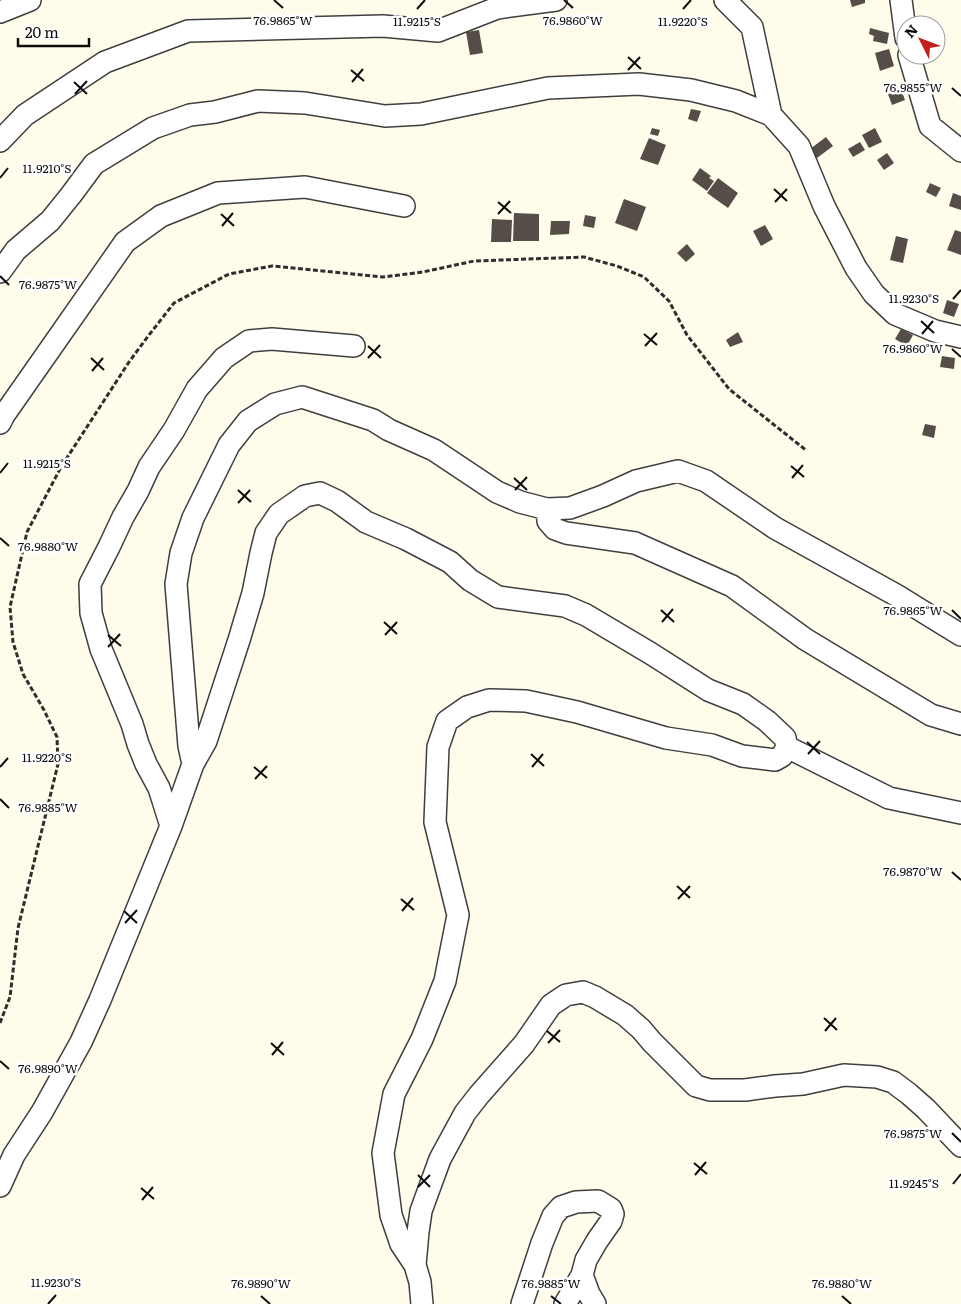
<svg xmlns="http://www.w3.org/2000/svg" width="961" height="1304" font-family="Literata,serif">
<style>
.building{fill:#554e48}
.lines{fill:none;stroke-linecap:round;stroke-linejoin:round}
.street-casing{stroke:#3f3f3f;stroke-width:24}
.path{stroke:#2e2e2e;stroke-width:3;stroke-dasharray:5 2.5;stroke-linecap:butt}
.street{stroke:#fff;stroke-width:21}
.ticks{fill:none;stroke:#0c0c0c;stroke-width:2}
.ticks-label{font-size:12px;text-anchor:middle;fill:#0c0c0c;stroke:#fff;stroke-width:5;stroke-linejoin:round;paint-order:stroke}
</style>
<rect width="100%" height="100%" fill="#fffceb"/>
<!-- building -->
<path class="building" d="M850,0H865V3L852,7Z
M870,28L889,33L887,44L873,41L874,36L869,34Z
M479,30L483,53L470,55L466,32Z
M889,49L894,66L880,71L875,53Z
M901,89L905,100L892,105L888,94Z
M691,109L701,111L697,122L688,119Z
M652,128L660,130L658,136L650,134Z
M875,128L882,142L869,148L862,135Z
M826,137L833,146L813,161L806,152Z
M649,138L666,145L658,165L640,159Z
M860,142L865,150L853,157L848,149Z
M887,153L894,163L884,170L877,160Z
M700,168L711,176L709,178L714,181L707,191L692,180Z
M718,178L738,193L728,208L707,193Z
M930,183L941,188L936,197L926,192Z
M953,193L961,196V210L949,206Z
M624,199L646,207L637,231L615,223Z
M514,213L539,214V241H513Z
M585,215L596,217L594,228L583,226Z
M492,219L512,220L511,242H491Z
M551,221H570L569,234L550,235Z
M765,225L773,239L761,246L753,231Z
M955,230L961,232V255L947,250Z
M896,236L908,239L903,263L890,260Z
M687,244L695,254L686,262L677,253Z
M947,300L959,304L954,317L943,313Z
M901,329L913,335L907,346L895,339Z
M738,332L743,342L730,347L726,340Z
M942,356L955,358L954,369L940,367Z
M925,424L936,426L934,438L922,435Z"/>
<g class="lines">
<defs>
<path id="street" d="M725,0L752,27L771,115
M901,0L906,38
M0,12L30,0
M909,55L930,126L961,151
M0,141L25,115L105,62L188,31L383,26L438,31L497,8L556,0
M0,272L16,250L50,221L71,195L94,164L153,128L190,115L215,112L258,101L305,103L385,116L421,114L548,88L639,84L691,90L736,101L771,115L799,146L824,206L856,268L874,294L895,314L935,331L961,337
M0,423L4,415L125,242L161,216L218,193L305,187L404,206
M547,509L548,521L555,529L566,533L635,543L732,586L805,639L931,715L961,724
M787,747L889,798L961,813
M193,764L189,746L176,584L181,553L193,518L229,445L248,421L275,404L302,397L373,420L389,430L434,450L497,492L520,502L547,509L570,508L603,496L636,481L678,471L706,481L775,528L896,595L961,635
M171,826L159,788L146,764L138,744L132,724L101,649L91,613L90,584L109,547L123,517L138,491L149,467L174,430L197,389L224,358L249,341L272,339L354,346
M0,1186L14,1155L42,1112L81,1042L100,1000L171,826L193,764L206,741L239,640L253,593L261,553L266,533L279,514L305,496L320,493L337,501L366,522L406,539L450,562L470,580L498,597L565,606L586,615L650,653L708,690L743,704L767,721L785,738L787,747L782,756L775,760L742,756L712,745L666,738L577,712L526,701L489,700L467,707L447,721L438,747L435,822L458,915L445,981L422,1039L394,1094L383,1153L391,1215L401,1244L415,1265L420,1282L422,1304
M415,1265L418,1232L421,1211L429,1189L440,1159L465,1113L479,1095L524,1044L551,1005L566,995L583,992L595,997L625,1015L641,1029L652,1042L696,1086L710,1090H745L775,1086L803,1084L844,1075L877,1077L893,1082L909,1094L926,1109L961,1146
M522,1304L542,1243L553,1216L561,1207L576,1202L598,1201L611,1209L613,1214L611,1221L597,1241L586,1260L582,1275L589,1294L595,1304
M565,1304L582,1275"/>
</defs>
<!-- street casing -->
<use href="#street" class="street-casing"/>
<!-- path -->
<path class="path" d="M0,1023L10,997L18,928L58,764L57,737L44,710L23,674L13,642L10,607L27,532L61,467L129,362L149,335L174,303L229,274L272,266L383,277L423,272L474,261L584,257L617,266L644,277L669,301L687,335L729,389L807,451"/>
<!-- street -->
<use href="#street" class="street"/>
</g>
<!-- ticks -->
<path class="ticks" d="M274,0L283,8M564,0L573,8M417,9L425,0M683,9L691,0M628,57L641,69M351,70L364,81M628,70L640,57M74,82L87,94M352,82L363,69M952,88L961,96M75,94L87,81M0,178L8,168M774,189L787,201M498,202L511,213M775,202L787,189M221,214L234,226M498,214L510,201M222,226L233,213M0,276L9,285M953,299L961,290M921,321L934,333M644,334L657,345M922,334L933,321M368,346L381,358M645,346L657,333M952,349L961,357M91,358L104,370M368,358L380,345M92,371L103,358M791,466L804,477M0,473L8,463M514,478L527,490M792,478L803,465M238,490L251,502M515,490L527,477M238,503L250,490M0,538L9,546M661,610L674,622M952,610L961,619M384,622L397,634M662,622L673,609M108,635L121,646M385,635L397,622M108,647L120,634M807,742L820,754M531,754L544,766M808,754L820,741M0,767L8,758M254,767L267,778M532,767L543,754M255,779L267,766M0,799L9,808M952,872L961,880M677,886L690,898M401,899L414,910M678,899L690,886M124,911L137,923M402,911L413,898M125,923L137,910M824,1018L837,1030M547,1031L560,1042M825,1031L836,1018M271,1043L284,1055M548,1043L560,1030M272,1055L283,1042M0,1061L9,1069M952,1133L961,1142M694,1163L707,1174M418,1175L430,1187M695,1175L706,1162M953,1184L961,1174M418,1187L430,1175M141,1188L154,1199M142,1200L153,1187M261,1296L270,1304M551,1296L561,1304M842,1296L851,1304M48,1304L56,1295"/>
<g class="ticks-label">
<text x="283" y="25">76.9865°W</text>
<text x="573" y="25">76.9860°W</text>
<text x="417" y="26">11.9215°S</text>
<text x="683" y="26">11.9220°S</text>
<text x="913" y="92">76.9855°W</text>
<text x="47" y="173">11.9210°S</text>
<text x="48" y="289">76.9875°W</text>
<text x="914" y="303">11.9230°S</text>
<text x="913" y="353">76.9860°W</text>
<text x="47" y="468">11.9215°S</text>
<text x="48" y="551">76.9880°W</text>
<text x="913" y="615">76.9865°W</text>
<text x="47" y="762">11.9220°S</text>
<text x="48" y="812">76.9885°W</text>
<text x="913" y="876">76.9870°W</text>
<text x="48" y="1073">76.9890°W</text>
<text x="913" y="1138">76.9875°W</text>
<text x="914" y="1188">11.9245°S</text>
<text x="56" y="1287">11.9230°S</text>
<text x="261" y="1288">76.9890°W</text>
<text x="551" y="1288">76.9885°W</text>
<text x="842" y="1288">76.9880°W</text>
</g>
<!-- north arrow -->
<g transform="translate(921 40) rotate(312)"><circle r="24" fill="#ffffff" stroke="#9e9e9e"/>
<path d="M0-4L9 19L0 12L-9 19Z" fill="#c1201f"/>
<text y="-8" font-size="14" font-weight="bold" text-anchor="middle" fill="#0c0c0c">N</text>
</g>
<!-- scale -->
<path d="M18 38v8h71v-8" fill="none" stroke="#0c0c0c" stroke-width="2.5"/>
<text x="25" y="38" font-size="15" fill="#0c0c0c" stroke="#ffffff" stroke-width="4" paint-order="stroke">20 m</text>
</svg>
